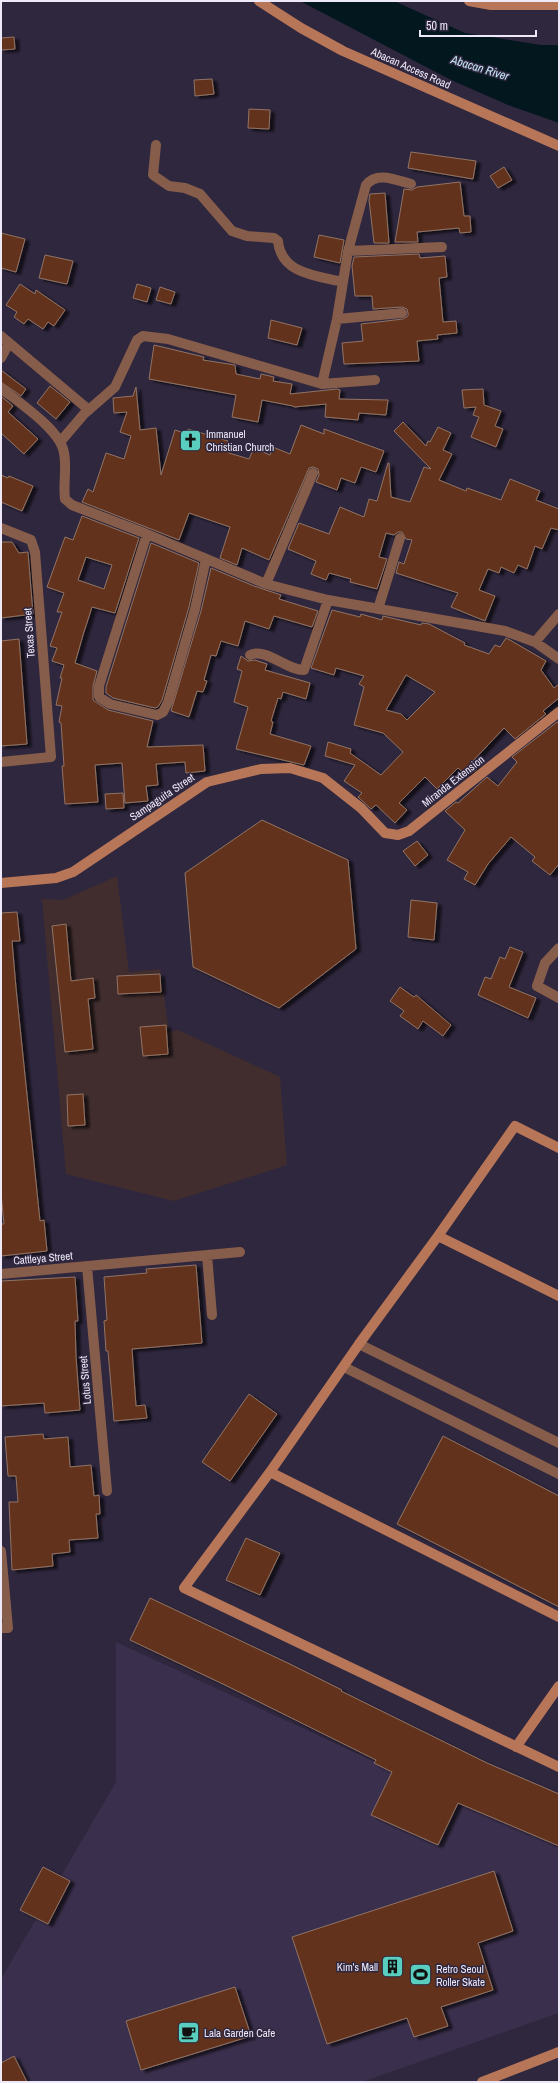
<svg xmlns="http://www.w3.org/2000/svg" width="560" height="2083" font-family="'Archivo Narrow',sans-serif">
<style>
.built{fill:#3a2f4c}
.industrial{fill:#412d2e}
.water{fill:#03171f}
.building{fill:#63331a;stroke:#907366;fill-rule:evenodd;filter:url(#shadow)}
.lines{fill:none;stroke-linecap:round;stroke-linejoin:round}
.street{stroke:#865c4a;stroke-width:10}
.secondary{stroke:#b87659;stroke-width:10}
.labels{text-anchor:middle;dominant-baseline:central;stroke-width:3;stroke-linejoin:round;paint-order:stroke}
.street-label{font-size:11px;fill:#eee9f9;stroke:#2f273e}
.poi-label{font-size:11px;fill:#eee9f9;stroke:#2f273e;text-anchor:start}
.water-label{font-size:12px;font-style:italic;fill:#c4e7f8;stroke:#2f273e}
</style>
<defs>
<filter id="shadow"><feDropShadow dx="4.5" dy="2.5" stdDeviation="1" flood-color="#0009"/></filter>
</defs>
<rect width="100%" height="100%" fill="#2f273e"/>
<!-- built -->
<path class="built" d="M116,1642L559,1847V2013L362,2082H1V1979L116,1782Z"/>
<!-- industrial -->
<path class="industrial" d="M117,876L129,972L160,969L169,1032L178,1030L280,1077L287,1165L174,1201L66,1174L42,899L63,900Z"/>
<!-- water -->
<path class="water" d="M300,1H394L465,33L541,45H559V123L508,105L449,79Z"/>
<!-- building -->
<path class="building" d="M14,37L15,49L1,50V38Z
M212,79L214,94L195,96L194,80Z
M249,109L270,110L269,129L248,128Z
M411,152L476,161L473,179L408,168Z
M504,167L512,180L498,188L490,176Z
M460,182L464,216H470L471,232L460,233L459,228L417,232L418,242H395L404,189L412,190L417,187Z
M385,193L389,243H374L369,200L370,194Z
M1,233L25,239L16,272L1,268Z
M319,235L344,240L340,263L314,257Z
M419,254L420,258L445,256L447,277L439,278L443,322L456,321L457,333L437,335L438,339L417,341L419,361L344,364L342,343L363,341L361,324L403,319L408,316V313L407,309L402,307L373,309L372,296H355L352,266L354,257Z
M45,255L73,261L67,284L39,278Z
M20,284L35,294L36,290L65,310L54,326L48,322L43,329L28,319L24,324L14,317L17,312L6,305Z
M137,284L151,288L147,302L133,298Z
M160,287L175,292L171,304L156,300Z
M271,320L302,328L297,345L268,338Z
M154,345L204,357L203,360L235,365L236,374L260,379L261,374L274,377L273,381L292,384L290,394L337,389L340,390L339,399L388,400L386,415L359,413L358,420L325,417L326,404L294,407L293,406L262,400L258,422L232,417L236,395L149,379Z
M1,370L26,389L21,396L1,382Z
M50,386L70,402L56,419L37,403Z
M136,387L140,430L156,428L161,475L175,430L187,434L188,429L228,441L229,453L249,459L254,448L270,455L273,447L290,454L301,425L324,434V429L384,451L376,472L361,467L355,483L341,478L337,490L316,482L319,475L318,469L313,467L309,468L269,560L242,548L237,565L220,558L230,527L189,513L179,540L82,502L88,489L93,492L106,453L124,459L131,436L120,432L127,412L114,413L113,398L133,396Z
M483,389L484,405L501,411L495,426L503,429L496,447L471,437L479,417L473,415L476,407L464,408L462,390Z
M1,396L13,406L8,412L38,439L24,454L1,433Z
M403,422L426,446L428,441L430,442L438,427L451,433L443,450L452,454L439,480L466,491L467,488L501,500L510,479L540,491L536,500L559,509V530L551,528L542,549L535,546L527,569L518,565L514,573L501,567L499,573L488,569L479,590L495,596L485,621L451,607L458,593L396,573L399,562L404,564L412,540L406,539L402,532H398L394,535L386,533L379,557L387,559L377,589L350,582L351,579L329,573L326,580L311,574L316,561L288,549L299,523L329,534L340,507L364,517L369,499L377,501L388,463H389L391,497L410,502L424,467L431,469L394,431Z
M1,475L8,478L9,476L33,486L22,511L1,502Z
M82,516L139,538L115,613L92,607L83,635L75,663L97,671L93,686V700L108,710L153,721L147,747L203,745L205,771L186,773L185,762L156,764L158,785L146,786L148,801L125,803L122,763L95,765L98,802L65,804L62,766H64L61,723L59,722L62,706L56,705L62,678H60L64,665L52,661L57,648L50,646L62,612H57L64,593L47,587L65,537L73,540ZM86,557L112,565L104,589L78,580Z
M1,542H12L19,553L28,552L33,614L1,618Z
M151,543L199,563L189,607L162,700L158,707L155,708L113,698L106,693V687Z
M211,568L254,586L281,595L279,599L318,611L312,627L274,616L269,629L245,621L238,646L221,641L216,656L211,655L204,680L207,681L203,692L197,691L189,717L171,711L201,611Z
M332,610L360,617L361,614L382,620L383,616L421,625L422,623L429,624L465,643L464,645L489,654L495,645L500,647L506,638L510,640L546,661L541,670L554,688L559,684V698L543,711L546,714L515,739L504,728L471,763L477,769L467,776L458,768L437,789L425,777L399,803L407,810L395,823L376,805L371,809L358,797L362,793L344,781L355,765L325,756L328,742L351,749L350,753L381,775L403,752L383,733L354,725L364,687L359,684L364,676L336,668L334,675L311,668ZM406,675L435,692L407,720L401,714L386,710Z
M19,639L27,744L1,746V641Z
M241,656L248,661L255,660L267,664L265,670L310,683L306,699L283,692L281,699L278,698L271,721L273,722L270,734L311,746L304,765L236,749L248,707L234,702L242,671L237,669Z
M557,722L559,723V864L550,875L532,861L535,857L511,837L488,864L475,885L464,879L468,872L447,860L465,830L445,811L456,802L458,803L487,777L498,786L517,762L512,757Z
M123,793L124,808L106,809L105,794Z
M262,820L348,860L356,949L279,1008L193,967L185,873Z
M417,841L428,855L415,866L403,851Z
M411,900L437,903L434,940L408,937Z
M17,912L20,941H12L16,988L40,1221L44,1220L47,1251L1,1256V1224H4L1,1194V913Z
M66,924L71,981L93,978L95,998L88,999L93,1049L65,1052L52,926Z
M510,947L523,952L509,987L536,998L528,1018L478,995L485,977L491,979L500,957L505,959Z
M160,974L161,992L118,994L117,976Z
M400,987L414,997L416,995L451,1025L443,1036L423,1021L418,1029L400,1016L404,1011L390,1001Z
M166,1025L168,1054L143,1056L140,1027Z
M83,1094L85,1125L68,1126L67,1095Z
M196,1265L202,1343L132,1349L136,1406L145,1405L147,1418L114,1421L108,1351H106L104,1321L107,1320L104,1277L147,1273L146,1269Z
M75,1277L78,1321H75L76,1357L80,1410L45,1413L44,1403L1,1406V1281Z
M249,1394L277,1414L230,1481L202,1462Z
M43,1434L44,1439L68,1437L70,1467L91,1465L94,1496L99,1495L100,1514H96L98,1538L69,1540L70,1552L52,1554L53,1566L12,1570L9,1502H18L16,1476H8L5,1437Z
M443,1436L559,1496V1607L397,1524Z
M246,1538L280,1553L260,1595L226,1580Z
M150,1598L292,1665L342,1690L341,1691L487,1763L559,1794V1846L458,1803L438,1845L371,1815L392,1772L374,1763L376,1760L227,1686L130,1640Z
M43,1867L70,1881L48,1924L20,1910Z
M494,1871L513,1931L478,1943L493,1990L441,2007L448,2026L414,2037L407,2018L327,2044L292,1937Z
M235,1987L251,2036L141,2070L126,2021Z
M14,2056L27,2082H1V2063Z"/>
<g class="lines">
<!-- street -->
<path class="street" d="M156,145L153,175L169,186L185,188L200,194L232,231L247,236L274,238L278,241C281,274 317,276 343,282
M348,251L442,247
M337,319L402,313
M1,336L89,410
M1,358L9,343
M322,384L337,319L348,251L366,185C377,171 396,180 411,184
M1,388C19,403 61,430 64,453C67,468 63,484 65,499L72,505L147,534L266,584L328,600L505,631L535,642L559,659
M61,441L84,414L115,387L137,340L143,336L168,339L322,384L375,380
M1,528L31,540L35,552L51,757L1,762
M147,534L99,686V697L110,704L157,715L163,712L168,702L195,609L206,559
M266,584L313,473
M378,609L400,538
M535,642L559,614
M250,655C264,647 289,671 304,670L328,600
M559,948L545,963L537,986L559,998
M207,1255L212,1315
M87,1266L107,1491
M1,1274L240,1252
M359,1344L559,1443
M344,1367L559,1474
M1,1551L8,1628H1"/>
<!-- secondary -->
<path class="secondary" d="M259,1L301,28L343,51L559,146
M469,1L491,5H559
M1,883L56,878L73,872L207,782L261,769L290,768L323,778L361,808L385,833L398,835L409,831L559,712
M559,1148L515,1126L438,1236L359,1344L270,1472L184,1588L559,1767
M438,1236L559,1296
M270,1472L559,1617
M516,1747L559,1686
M482,2082L559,2052"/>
</g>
<!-- icons -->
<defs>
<symbol id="church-square" viewBox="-11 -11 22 22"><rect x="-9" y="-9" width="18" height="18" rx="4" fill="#59cebe" stroke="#2f273e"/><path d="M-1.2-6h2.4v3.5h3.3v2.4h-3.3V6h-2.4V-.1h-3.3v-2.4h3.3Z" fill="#111"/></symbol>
<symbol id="building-square" viewBox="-11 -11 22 22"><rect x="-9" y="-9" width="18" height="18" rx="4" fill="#59cebe" stroke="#2f273e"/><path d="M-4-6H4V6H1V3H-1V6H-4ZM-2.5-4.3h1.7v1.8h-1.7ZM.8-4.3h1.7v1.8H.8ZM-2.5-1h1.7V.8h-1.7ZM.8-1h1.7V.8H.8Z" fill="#111"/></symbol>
<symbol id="stadium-square" viewBox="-11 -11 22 22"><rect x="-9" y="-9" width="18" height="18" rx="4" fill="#59cebe" stroke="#2f273e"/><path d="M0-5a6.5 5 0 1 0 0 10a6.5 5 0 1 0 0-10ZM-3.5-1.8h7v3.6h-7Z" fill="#111"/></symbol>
<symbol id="cafe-square" viewBox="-11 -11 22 22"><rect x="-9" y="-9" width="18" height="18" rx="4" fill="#59cebe" stroke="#2f273e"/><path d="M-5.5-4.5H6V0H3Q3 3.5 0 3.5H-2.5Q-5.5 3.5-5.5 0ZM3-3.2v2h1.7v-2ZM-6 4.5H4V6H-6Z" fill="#111"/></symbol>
</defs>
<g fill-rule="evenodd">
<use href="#church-square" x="178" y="428" width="25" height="25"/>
<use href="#building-square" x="380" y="1954" width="25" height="25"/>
<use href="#stadium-square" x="408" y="1962" width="25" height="25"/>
<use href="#cafe-square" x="176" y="2020" width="25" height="25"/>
</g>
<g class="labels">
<!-- street labels -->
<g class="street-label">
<text transform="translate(411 68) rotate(24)">Abacan Access Road</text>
<text transform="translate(29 633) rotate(-94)">Texas Street</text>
<text transform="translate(453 781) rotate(-38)">Miranda Extension</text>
<text transform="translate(162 797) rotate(-34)">Sampaguita Street</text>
<text transform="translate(43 1258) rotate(-5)">Cattleya Street</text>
<text transform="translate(85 1380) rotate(-95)">Lotus Street</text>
</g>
<!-- poi labels -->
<g class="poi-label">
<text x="206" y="434">Immanuel<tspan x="206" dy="13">Christian Church</tspan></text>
<text x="378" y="1967" text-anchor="end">Kim's Mall</text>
<text x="436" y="1969">Retro Seoul<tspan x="436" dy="13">Roller Skate</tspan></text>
<text x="204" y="2033">Lala Garden Cafe</text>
</g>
<!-- water labels -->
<g class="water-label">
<text transform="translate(480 68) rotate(17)">Abacan River</text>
</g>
</g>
<!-- border -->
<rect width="560" height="2083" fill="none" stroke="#eee9f9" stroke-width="4"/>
<!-- scale -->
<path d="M420 30v6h116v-6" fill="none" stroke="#eee9f9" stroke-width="2"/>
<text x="426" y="30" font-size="12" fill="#eee9f9" stroke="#2f273e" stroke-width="3" paint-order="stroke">50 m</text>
</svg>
